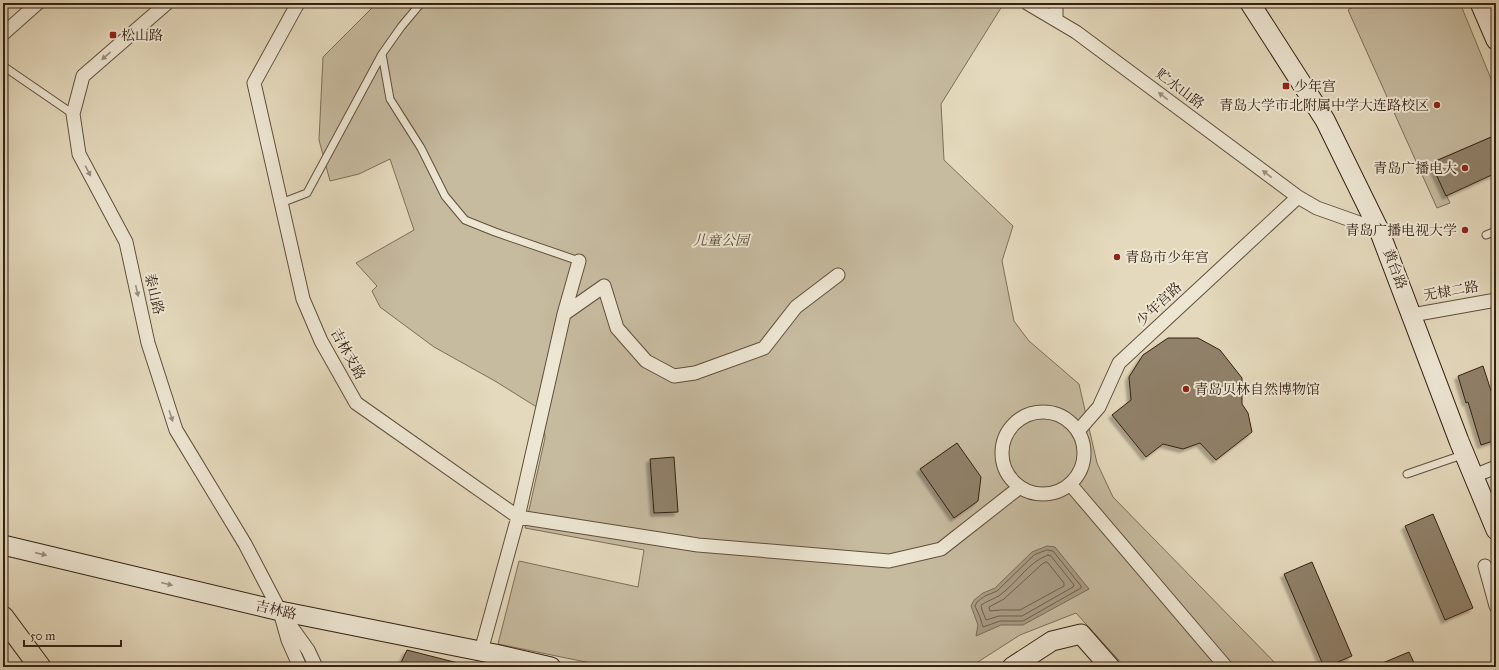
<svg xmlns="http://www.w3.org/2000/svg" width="1499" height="670" font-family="'IM FELL Great Primer','Noto Serif SC',serif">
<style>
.green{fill:#c6ba9f;stroke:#7e6e59}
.water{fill:#a89a83;stroke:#7a6a56}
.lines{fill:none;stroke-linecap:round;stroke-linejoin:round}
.shore{stroke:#6e5e4b;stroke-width:1}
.building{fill:#90816b;stroke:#352113;filter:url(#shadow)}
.lane-casing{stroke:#614f3d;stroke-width:9}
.street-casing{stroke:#614f3d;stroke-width:15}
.secondary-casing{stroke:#352113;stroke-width:21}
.primary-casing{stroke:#352113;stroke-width:23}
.lane{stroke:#ede6d3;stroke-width:7}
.street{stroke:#ede6d3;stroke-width:13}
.secondary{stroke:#ede6d3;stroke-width:19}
.primary{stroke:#e4d9bc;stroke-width:21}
.oneway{fill:#9a8d7d}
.poi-dot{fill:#8f2418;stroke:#ede6d3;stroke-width:1.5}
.labels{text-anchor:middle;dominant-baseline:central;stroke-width:4;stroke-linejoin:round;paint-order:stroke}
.poi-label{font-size:14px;fill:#352113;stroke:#ede6d3;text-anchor:start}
.street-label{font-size:14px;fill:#352113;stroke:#ede6d3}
.park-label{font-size:14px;font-style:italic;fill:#594736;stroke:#ede6d3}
</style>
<defs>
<filter id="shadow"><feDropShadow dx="-3.5" dy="3.5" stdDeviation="1" flood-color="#0004"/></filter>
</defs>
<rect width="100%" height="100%" fill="#e4d9bc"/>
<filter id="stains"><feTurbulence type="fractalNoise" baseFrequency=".005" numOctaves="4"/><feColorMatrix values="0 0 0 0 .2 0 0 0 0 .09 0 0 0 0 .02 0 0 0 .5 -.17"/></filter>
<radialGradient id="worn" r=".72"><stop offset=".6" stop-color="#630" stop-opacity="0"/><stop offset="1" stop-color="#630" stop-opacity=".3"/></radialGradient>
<!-- green -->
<path class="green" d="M377,3H1004L941,104L944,160L1013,226L1002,261L1014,321L1029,341L1079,384L1097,463L1113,497L1279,667H1125L1076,613L1020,635L970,667H610L498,644L519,561L638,587L644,550L525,528L545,438L543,411L495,381L434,347L380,307L372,291L377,286L356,263L414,230L390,159L359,174L330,181L319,140L323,57Z
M1359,3H1460L1496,91V135L1431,163L1450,203L1437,208L1348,10Z"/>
<!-- water -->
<path class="water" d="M1047,546L1055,547L1089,589L1023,625H1001L976,636L978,625L971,606L974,600L983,593L995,588L1032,552Z"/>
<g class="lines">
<!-- shore -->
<path class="shore" d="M1047,550L1053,551L1081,586V588L1023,621H1000L983,627L980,617L975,606L977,602L985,596L997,591L1034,555Z
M1048,555L1051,556L1074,585L1073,587L1022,616H999L986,620L982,610L981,605C987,601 994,599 1000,595C1017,583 1028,562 1048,555Z
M1046,562L1048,563L1064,583V586L1020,610H1000L990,611L989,607L1004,599L1041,565Z"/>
</g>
<!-- building -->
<path class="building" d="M1496,135V173L1446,196L1431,163Z
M1168,338H1198L1220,350L1242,378V404L1248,413L1252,432L1216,460L1200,443L1183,449L1163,444L1146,457L1112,415L1131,400L1129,377L1143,355Z
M1483,366L1496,406V440L1481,445L1468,402L1466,403L1458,376Z
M957,443L981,477L978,501L954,518L920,469Z
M674,457L678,512L654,513L650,459Z
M1433,514L1473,608L1445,620L1405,526Z
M1312,562L1352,656L1326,667H1324L1284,574Z
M407,650L458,663V667H399Z
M1409,652L1416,667H1373Z"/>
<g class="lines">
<defs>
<path id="lane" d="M421,3L401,27L382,54L390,99L421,148L445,196L465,220L495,232L579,261
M3,66L73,114
M281,203L307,193L382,54
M1486,235L1496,231
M1407,474L1465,454"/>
<path id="street" d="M167,3L83,76L73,114L79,154L126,242L148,343L176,430L245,544L280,611L308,650L316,667
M298,3L254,83L303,299L321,341L356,403L518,517L481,651
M1027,3L1076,32L1298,197L1317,208L1379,230
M1056,3V20
M3,34L38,3
M579,261L564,314L518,517L698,545L889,561L941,549L1020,487
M564,314L604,286L617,328L646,361L674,376L695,373L764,348L796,307L838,275
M1412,315L1496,300
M1002 453a41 41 0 1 1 82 0a41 41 0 1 1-82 0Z
M1078,431L1099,407L1119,363L1298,197
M1474,476L1496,467
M1070,484L1226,667
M1485,566L1496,606
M282,619L288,640L300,667"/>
<path id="secondary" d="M1250,3L1325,120L1379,230L1459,441L1496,530
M1480,3L1496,40
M3,545L280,611L495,654L551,667
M1012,667L1052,641L1081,634L1110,667"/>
<path id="primary" d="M3,617L40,667"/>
</defs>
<!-- lane casing -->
<use href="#lane" class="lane-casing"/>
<!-- street casing -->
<use href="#street" class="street-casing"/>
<!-- secondary casing -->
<use href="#secondary" class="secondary-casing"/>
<!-- primary casing -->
<use href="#primary" class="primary-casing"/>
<!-- lane -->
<use href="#lane" class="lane"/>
<!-- street -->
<use href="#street" class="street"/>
<!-- secondary -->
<use href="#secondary" class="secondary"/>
<!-- primary -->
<use href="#primary" class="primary"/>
</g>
<!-- one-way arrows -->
<defs><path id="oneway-solid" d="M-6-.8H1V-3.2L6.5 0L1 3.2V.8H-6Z"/></defs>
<g class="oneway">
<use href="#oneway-solid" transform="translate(106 56) rotate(139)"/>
<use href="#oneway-solid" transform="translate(1163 96) rotate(-143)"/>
<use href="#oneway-solid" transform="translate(88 171) rotate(62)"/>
<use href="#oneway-solid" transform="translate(1267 174) rotate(-143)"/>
<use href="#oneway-solid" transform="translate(137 291) rotate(77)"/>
<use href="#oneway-solid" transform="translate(171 416) rotate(72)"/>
<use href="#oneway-solid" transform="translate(41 554) rotate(13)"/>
<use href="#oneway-solid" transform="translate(167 584) rotate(14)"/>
</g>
<!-- markers -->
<g class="poi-dot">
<rect x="109" y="31" width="8" height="8" rx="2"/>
<rect x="1282" y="82" width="8" height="8" rx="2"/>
<circle cx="1437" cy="105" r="4"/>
<circle cx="1465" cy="168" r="4"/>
<circle cx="1465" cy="230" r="4"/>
<circle cx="1117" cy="257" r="4"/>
<circle cx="1186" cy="389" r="4"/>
</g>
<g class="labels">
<!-- poi labels -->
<g class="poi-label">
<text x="121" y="35">松山路</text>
<text x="1294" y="86">少年宫</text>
<text x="1429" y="105" text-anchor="end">青岛大学市北附属中学大连路校区</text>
<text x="1457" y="168" text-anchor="end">青岛广播电大</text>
<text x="1457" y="230" text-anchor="end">青岛广播电视大学</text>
<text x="1125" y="257">青岛市少年宫</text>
<text x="1194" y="389">青岛贝林自然博物馆</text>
</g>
<!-- street labels -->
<g class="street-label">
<text transform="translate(1180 89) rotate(37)">贮水山路</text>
<text transform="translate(1395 269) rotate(69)">黄台路</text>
<text transform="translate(1451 291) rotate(-10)">无棣二路</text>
<text transform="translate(154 294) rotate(77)">泰山路</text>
<text transform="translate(1159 304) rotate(-43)">少年宫路</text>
<text transform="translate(348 354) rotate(61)">吉林支路</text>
<text transform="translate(276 610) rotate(13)">吉林路</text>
</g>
<!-- park labels -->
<g class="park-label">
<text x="721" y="240">儿童公园</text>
</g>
</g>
<!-- margin -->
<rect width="1499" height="670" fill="none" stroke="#e4d9bc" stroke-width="16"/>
<rect x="4" y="4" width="1491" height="662" fill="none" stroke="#352113" stroke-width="2"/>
<rect x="8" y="8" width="1483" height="654" fill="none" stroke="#352113"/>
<!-- scale -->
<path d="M24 640v6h97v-6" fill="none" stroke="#352113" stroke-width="2"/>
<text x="30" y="640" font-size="12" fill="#352113" stroke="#ede6d3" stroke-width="3" paint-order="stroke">50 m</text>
<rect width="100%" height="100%" filter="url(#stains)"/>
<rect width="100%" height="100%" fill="url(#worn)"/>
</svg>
